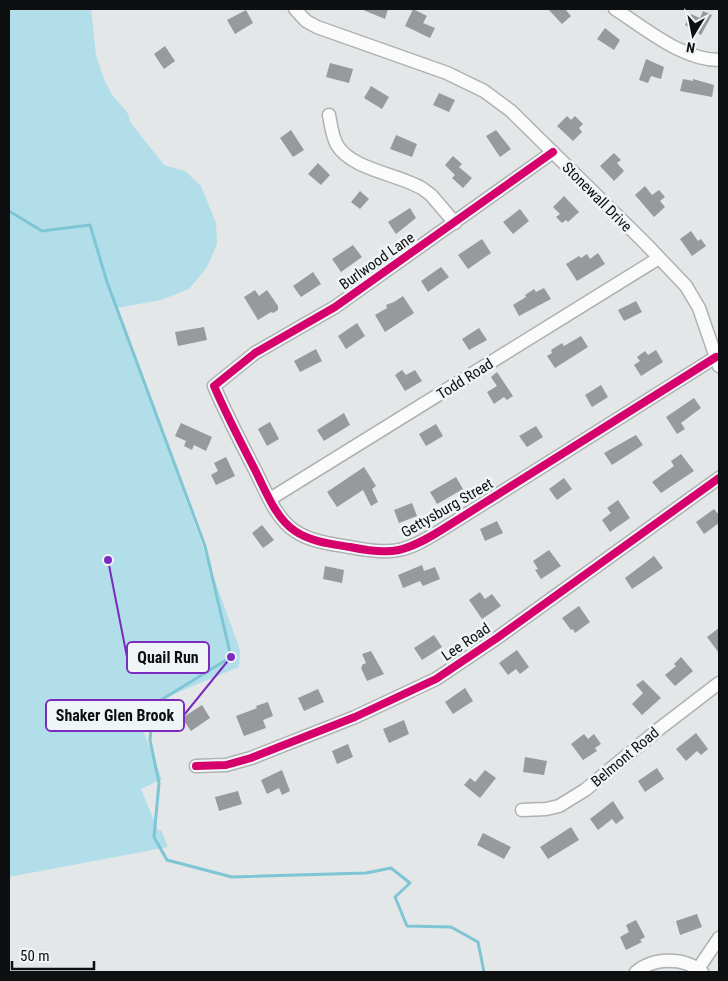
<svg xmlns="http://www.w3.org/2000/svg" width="728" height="981" font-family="'Roboto Condensed',sans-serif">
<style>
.green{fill:#b2dee9}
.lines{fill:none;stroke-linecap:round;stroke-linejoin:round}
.stream{stroke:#7ec5d5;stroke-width:3}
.building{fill:#97999a}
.street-casing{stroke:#afb2b2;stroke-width:15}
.street{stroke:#fbfbfc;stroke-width:12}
.cycleway-casing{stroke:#eff5f7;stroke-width:11}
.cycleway{stroke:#d6006c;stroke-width:8}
.labels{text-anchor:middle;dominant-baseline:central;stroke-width:5;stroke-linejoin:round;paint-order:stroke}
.street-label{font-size:15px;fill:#0e0f10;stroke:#eff5f7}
.leader{fill:none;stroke:#7b2cbf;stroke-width:2}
.callout-dot{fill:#7b2cbf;stroke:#eff5f7;stroke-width:2}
.callout{fill:#eff5f7;stroke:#7b2cbf;stroke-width:2}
.callout-label{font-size:16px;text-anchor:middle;font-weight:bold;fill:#0e0f10}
</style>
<rect width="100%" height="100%" fill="#e3e7e8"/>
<!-- green -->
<path class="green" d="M9,9H91L96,55L104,79L112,95L127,112L131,123L164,165L185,171L201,186L216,223L217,244L207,267L189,289L161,300L117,308L240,650L239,667L135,710L162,779L141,789L158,830H161L168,847L9,877Z"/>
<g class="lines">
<!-- stream -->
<path class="stream" d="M9,211L42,231L90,225L107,282L205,546L231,657L153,705L150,740L159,783L154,837L167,860L232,877L366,873L391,868L410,883L395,897L407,926L451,927L478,942L484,972"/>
</g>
<!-- building -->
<path class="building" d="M361,9H388L385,19Z
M413,9L427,16L423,23L435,28L430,38L405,26Z
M548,9H565L571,16L562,24Z
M246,10L253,23L235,34L227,20Z
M703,11L712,15L701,35L685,25L691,14L700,18Z
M605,28L620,40L614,50L597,39Z
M165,46L175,61L164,69L154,54Z
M646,59L664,67L661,79L651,76L648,83L639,80Z
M330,63L353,69L349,83L326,77Z
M683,79L693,81V79L714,85L712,97L680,91Z
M371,86L389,97L382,109L364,98Z
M439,93L455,100L449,112L433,105Z
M567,116L571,120L575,116L583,124L579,128L582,132L573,141L557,126Z
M291,130L304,150L293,157L280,138Z
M496,130L511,149L500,157L486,136Z
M396,135L417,144L412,157L390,149Z
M614,153L621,160L617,163L624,171L614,181L600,166Z
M453,156L462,164L459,167L472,178L463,188L452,178L455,175L445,165Z
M318,163L330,175L321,185L308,174Z
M645,186L652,195L659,190L665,197L660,201L665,207L654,217L635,195Z
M360,191L369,199L360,209L351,202Z
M564,196L579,212L568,222L566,220L562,223L556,217L560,214L553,207Z
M410,208L416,218L396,234L388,222Z
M520,209L529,221L513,234L503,222Z
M691,231L698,241L701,239L706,246L692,256L680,239Z
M482,239L491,253L468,269L458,255Z
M353,245L362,257L341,272L332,259Z
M598,253L605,264L577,281L566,264L579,256L581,258L587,254L590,259Z
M441,267L449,277L428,292L421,281Z
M313,272L321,284L301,297L293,286Z
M544,288L551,299L519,316L513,305L526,297L525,295L534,289L536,292Z
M255,290L259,296L267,290L278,306V310L273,313L271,312L258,320L244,297Z
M403,296L414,313L385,332L375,315L387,308L386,305L394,302Z
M636,301L642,312L624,321L618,310Z
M357,323L365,336L346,349L338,336Z
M204,327L207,340L178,346L175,332Z
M479,328L487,340L469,350L462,339Z
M581,336L588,347L555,368L547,356L552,353L551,350L562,343L564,346Z
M316,349L322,361L300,372L294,361Z
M656,350L663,362L641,376L634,365L640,361L637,357L645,351L648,355Z
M402,370L406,375L415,370L422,381L405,391L395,375Z
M497,372L513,396L507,400L504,397L494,404L487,392L497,386L491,377Z
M601,385L608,397L592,407L585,395Z
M694,398L701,408L681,423L685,429L677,434L666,417Z
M344,413L350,425L324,441L317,430Z
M270,422L279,439L267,446L258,429Z
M181,423L212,437L206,451L194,445L192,450L184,446L186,441L175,436Z
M436,424L443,436L426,446L419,434Z
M536,426L543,437L527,447L519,436Z
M636,435L643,445L612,465L604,453Z
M681,454L694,471L661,493L652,482L674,466L671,461Z
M226,457L235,476L216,485L211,475L218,471L214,463Z
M364,467L376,486L372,489L378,502L371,506L363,490L337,507L327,492Z
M456,477L463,489L437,504L430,492Z
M564,478L572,489L557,500L549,489Z
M618,500L630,518L610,532L602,520L611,513L607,508Z
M412,503L417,516L399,523L394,510Z
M714,509L719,515V523L704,534L696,522Z
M497,521L503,533L485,541L480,529Z
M262,525L274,540L263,548L252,533Z
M549,550L561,566L541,579L535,570L538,569L533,561Z
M654,556L663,568L632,589L625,578Z
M422,565L424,571L435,567L440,579L423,586L420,581L403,588L398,575Z
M325,566L344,570L342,583L323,579Z
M480,592L485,599L492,594L501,606L482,619L469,600Z
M579,606L590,622L575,633L573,629L571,630L562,618Z
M719,628V653L707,637Z
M434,635L442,647L422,660L414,648Z
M517,650L529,667L520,674L516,669L508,675L499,663Z
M371,651L384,674L367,681L361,668L362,667V665L366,663L362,654Z
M681,657L693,671L675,686L665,675L676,666L674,664Z
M643,680L661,698L642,715L632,704L643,693L636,685Z
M465,688L473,701L453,714L445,702Z
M318,689L324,702L304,711L298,698Z
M268,702L273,716L263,720L266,728L244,736L236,716L257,708L256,706Z
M202,705L210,718L191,731L182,718Z
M404,720L409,734L389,743L383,729Z
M696,733L708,749L701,755L697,751L686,761L676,749Z
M584,734L588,739L594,734L601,744L595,748L597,751L583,760L571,744Z
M348,744L353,757L337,764L332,751Z
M525,757L547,761L544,775L523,772Z
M657,768L664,779L645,792L638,781Z
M282,770L290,791L282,795L279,788L267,794L261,780Z
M485,770L496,778L480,798L464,785L470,778L475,782Z
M238,791L242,804L219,811L215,797Z
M613,801L624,818L616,824L612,819L598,830L590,819Z
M571,827L579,840L548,859L540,847Z
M483,833L511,847L504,859L477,845Z
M697,914L702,927L680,935L676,921Z
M636,920L645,937L640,940L642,942L626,950L620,937L629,932L626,925Z"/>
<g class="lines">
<defs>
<path id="street" d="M295,9L306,21L317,27L447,73L484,91L511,111L645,243L686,286L699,308L719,366
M615,9C645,28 682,60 719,60
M329,115C331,125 332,136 337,145C352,170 399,174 423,189L431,195L455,223
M553,152L335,307L255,353L214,386C226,414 240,441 254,468C265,489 275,518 295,531C311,542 332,544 350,547C393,556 406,552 443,529L716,357
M270,499L659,258
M196,766L226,765L251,758L355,717L436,679L497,638L719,478
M522,810L546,809L559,806L585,790L659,729L719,683
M698,969L719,938
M636,972C654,957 684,957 702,972"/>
</defs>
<!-- street casing -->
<use href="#street" class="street-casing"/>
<!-- street -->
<use href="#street" class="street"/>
<defs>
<path id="cycleway" d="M553,152L335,307L255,353L214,386C226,414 240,441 254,468C265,489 275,518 295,531C311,542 332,544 350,547C393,556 406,552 443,529L716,357
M196,766L226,765L251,758L355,717L436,679L497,638L719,478"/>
</defs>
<!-- cycleway casing -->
<use href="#cycleway" class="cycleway-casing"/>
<!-- cycleway -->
<use href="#cycleway" class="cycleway"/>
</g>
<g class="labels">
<!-- street labels -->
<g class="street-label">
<text transform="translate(597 197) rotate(45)">Stonewall Drive</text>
<text transform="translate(377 261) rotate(-35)">Burlwood Lane</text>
<text transform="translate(465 379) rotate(-32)">Todd Road</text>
<text transform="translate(447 508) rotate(-30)">Gettysburg Street</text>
<text transform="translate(466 642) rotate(-34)">Lee Road</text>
<text transform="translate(625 757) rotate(-40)">Belmont Road</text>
</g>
</g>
<!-- callouts -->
<path class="leader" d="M108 560L127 657M231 657L184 715"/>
<g class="callout-dot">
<circle cx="108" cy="560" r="5"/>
<circle cx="231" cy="657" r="5"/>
</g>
<g class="callout">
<rect x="127" y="642" width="82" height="31" rx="5"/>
<rect x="46" y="700" width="138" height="31" rx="5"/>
</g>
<g class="callout-label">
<text x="168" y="663">Quail Run</text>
<text x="115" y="721">Shaker Glen Brook</text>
</g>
<!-- border -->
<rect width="728" height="981" fill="none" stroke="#0e0f10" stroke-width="20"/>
<!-- north arrow -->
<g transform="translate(693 35) rotate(190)" stroke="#eff5f7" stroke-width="4" paint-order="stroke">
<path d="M0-4L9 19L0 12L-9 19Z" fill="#0e0f10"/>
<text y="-8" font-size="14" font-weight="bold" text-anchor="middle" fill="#0e0f10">N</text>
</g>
<!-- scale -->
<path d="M12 961v8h82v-8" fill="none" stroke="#0e0f10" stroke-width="2.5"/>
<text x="20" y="961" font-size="15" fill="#0e0f10" stroke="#eff5f7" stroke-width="4" paint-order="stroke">50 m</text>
</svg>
